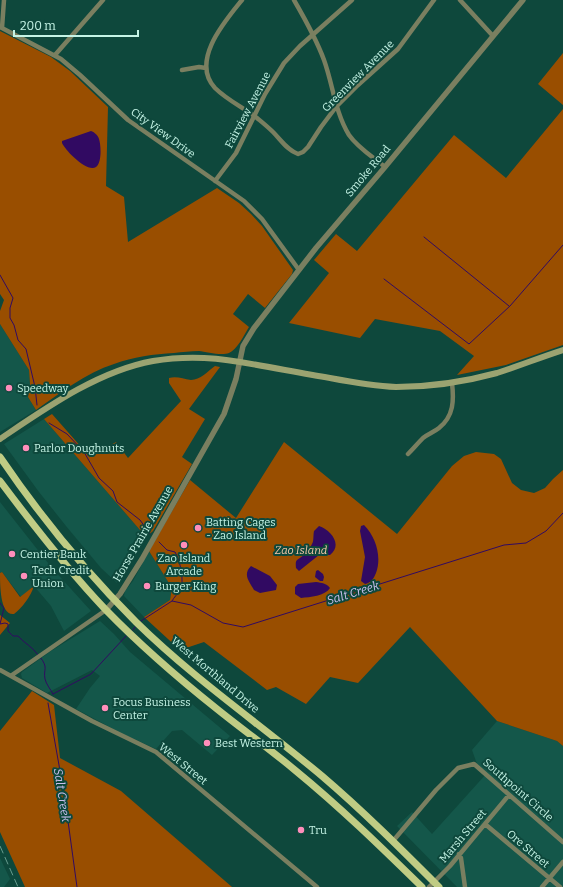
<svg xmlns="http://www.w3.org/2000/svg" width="563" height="887" font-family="Bitter,serif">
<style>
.built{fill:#14574a}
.green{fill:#994e00}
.water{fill:#310a62}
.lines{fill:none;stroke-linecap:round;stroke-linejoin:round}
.stream{stroke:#310a62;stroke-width:1}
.minor{stroke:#7a7f60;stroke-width:4.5}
.tertiary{stroke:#7a7f60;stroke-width:5.5}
.secondary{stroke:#9ba371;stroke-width:6}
.trunk{stroke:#c0cc84;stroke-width:7}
.rail{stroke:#679c8f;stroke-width:1;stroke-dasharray:8 4;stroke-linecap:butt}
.poi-dot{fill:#ff8ebb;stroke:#0e483c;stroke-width:1.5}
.labels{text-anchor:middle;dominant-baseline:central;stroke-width:4;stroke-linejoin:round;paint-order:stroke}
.street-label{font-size:11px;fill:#c5f4e6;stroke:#0e483c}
.poi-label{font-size:11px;fill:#c5f4e6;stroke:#0e483c;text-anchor:start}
.park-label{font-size:11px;font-style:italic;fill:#f5c7a8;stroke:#0e483c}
.water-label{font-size:12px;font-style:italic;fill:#cabfee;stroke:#0e483c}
</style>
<rect width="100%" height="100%" fill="#0e483c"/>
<!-- built -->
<path class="built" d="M0,324L29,370L30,384L28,397L36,410L0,432Z
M44,419L146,537L132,562L117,583L101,568L66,526L39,492L4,444Z
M0,502L52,568L91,611L64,631L51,606L34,586L21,597L2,572L0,573Z
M149,551L172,588L170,600L144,617L124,596L125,591L133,581Z
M100,621L114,634L130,652L230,736L212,755L182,730L172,731L156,749L119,732L76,709L90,688L100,676L92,670L47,693L22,678L21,674L22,672L51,651Z
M497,721L557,741L563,746V887H457L397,826L412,812L432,834L487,773L477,764L472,750Z
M0,858L10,879L4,887H0Z"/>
<!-- green -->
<path class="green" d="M0,31L51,57L70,71L108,107L106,186L124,197L128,242L217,188L239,203L251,214L262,226L293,270L292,274L265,308L248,294L233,314L249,327C244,335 237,350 229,353C222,356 206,352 199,351C191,351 182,352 174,353C154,354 133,357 114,364C86,373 60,393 36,410L28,397L30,384L29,370L0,324V311L4,300L0,294Z
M563,53V105L538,84Z
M563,109V345L506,365L457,375L474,356L440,331L375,319L360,338L289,323L329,273L314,260L336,234L357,251L454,135L506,178Z
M215,366L220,367L189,409L205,419L182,457L192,464L153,531L146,537L44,419L52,414L90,457L116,442L128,458L181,401L169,383V378C177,376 183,379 191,380C200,380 208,371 215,366Z
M284,442L397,534L452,466L464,456L476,452L494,454L501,459L512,483L521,490L534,493L545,488L553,479L563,470V746L557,741L497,721L410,627L358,683L330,677L306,704L276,687L267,690L204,642L180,650L144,617L170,600L172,588L149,551L190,480L236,518Z
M2,572L20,597L34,586C31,596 22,608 14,614C0,616 0,585 0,573Z
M0,615L10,623L0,635Z
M32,691L54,705L60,758L121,791L232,887H25L0,832V731Z"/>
<!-- water -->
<path class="water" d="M91,131C94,132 98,135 99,139C101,145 102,163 96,167C87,173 65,150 62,143V141Z
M364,525C376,537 382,557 376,573C374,578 371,583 365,584L361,581L365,557L360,531L361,526Z
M319,526C331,530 343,545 330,555H319L299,571L296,568C295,558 297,561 304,555C306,553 310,548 312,544C314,541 313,536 314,531Z
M251,566L270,576L277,585L276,590L260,593L254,590C250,582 242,575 251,566Z
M318,570L323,574L324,577L323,581H320L315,577L316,571Z
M316,582C322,583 326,583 330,588C325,596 310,597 301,598L295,594V587L298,584Z"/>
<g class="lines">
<!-- stream -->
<path class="stream" d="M424,237L509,306
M0,275L13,298L10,308V318L14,325L18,340L26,349L35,387L37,405
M384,279L469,344L510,306L563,245
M49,423L67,434L84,452L99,478L113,491L117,502L140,520L150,534
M159,542L167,550L175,552C180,560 185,582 180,590C178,594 174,597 172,601
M0,603L4,608L0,624L5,623L8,624V631L13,636H18C24,643 33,647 38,655
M141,621L172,601L191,605L223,623L243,627L504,545L526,543L546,531L563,513
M133,630L135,627
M40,657C49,668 43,669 45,679C46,684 51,690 53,694
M53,694L91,674L126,636
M48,703L65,799L77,887"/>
<!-- minor -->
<path class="minor" d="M242,0C225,21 190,61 215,88C227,100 244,108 257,118C263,123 268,127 273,132C281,140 287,150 298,154L303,152L308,147L321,127L336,107L358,85L398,49L434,0
M294,0C305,19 316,38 324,60C333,85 335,112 349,135C358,148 373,157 385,167
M460,0L493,36
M0,27L61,59L80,75L128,120L244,201L262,219L299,270
M2,28L4,0
M55,55L103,0
M182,70L199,67L206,68
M215,181L236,153L265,94L284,63L300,46L352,0
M408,454C413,449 418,443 423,438C428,434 434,432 439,428C454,416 454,400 452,383
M0,670L92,721L156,752L317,887
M12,675L106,610
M485,824L560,887
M393,841L436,790L458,768L474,764L563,842
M459,854L461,858L465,887
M429,887L450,866L509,795
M542,887L563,862"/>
<!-- tertiary -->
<path class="tertiary" d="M106,610L120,594L142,559L224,414L236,379L243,346L254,328L316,248L385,167L523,0"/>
<!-- secondary -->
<path class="secondary" d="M0,439C46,408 98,371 153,361C182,356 212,357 240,362C270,367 300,373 330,378C351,382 373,386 396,387C430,387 464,382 497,373C519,366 541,357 563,350"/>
<!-- trunk -->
<path class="trunk" d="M0,457C40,516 86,572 136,622C194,679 260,724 322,776C363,811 401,849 439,887
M0,481C33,525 67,569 105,609C140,645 178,678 217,709C243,730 270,749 296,771C340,807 381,847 422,887"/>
<!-- rail -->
<path class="rail" d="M0,846L18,887"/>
</g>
<!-- markers -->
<g class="poi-dot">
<circle cx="9" cy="388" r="4"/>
<circle cx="26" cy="448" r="4"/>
<circle cx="198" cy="528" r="4"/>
<circle cx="184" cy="545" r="4"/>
<circle cx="12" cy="554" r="4"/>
<circle cx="24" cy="576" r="4"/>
<circle cx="147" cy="586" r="4"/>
<circle cx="105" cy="708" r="4"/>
<circle cx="207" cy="743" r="4"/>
<circle cx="301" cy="830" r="4"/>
</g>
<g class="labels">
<!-- street labels -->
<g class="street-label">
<text transform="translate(358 76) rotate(-45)">Greenview Avenue</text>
<text transform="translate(248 110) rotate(-62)">Fairview Avenue</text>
<text transform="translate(163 133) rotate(36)">City View Drive</text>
<text transform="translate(368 171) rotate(-50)">Smoke Road</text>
<text transform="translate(143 534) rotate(-60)">Horse Prairie Avenue</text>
<text transform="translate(215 675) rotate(40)">West Morthland Drive</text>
<text transform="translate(183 764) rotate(39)">West Street</text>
<text transform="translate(518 790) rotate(41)">Southpoint Circle</text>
<text transform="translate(463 836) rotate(-50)">Marsh Street</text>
<text transform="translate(528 849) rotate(40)">Ore Street</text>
</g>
<!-- poi labels -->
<g class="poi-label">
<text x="17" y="388">Speedway</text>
<text x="34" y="448">Parlor Doughnuts</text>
<text x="206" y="522">Batting Cages<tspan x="206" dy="13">- Zao Island</tspan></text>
<text x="20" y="554">Centier Bank</text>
<text x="184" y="558" text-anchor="middle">Zao Island<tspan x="184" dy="13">Arcade</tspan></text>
<text x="32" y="570">Tech Credit<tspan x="32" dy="13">Union</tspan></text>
<text x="155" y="586">Burger King</text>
<text x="113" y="702">Focus Business<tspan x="113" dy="13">Center</tspan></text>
<text x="215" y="743">Best Western</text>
<text x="309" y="830">Tru</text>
</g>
<!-- park labels -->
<g class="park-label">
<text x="301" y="550">Zao Island</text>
</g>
<!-- water labels -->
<g class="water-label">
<text transform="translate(353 593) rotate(-17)">Salt Creek</text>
<text transform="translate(62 795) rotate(81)">Salt Creek</text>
</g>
</g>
<!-- scale -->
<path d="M14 30v6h124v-6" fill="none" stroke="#c5f4e6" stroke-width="2"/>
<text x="20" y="30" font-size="12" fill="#c5f4e6" stroke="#0e483c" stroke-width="3" paint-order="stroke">200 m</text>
</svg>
